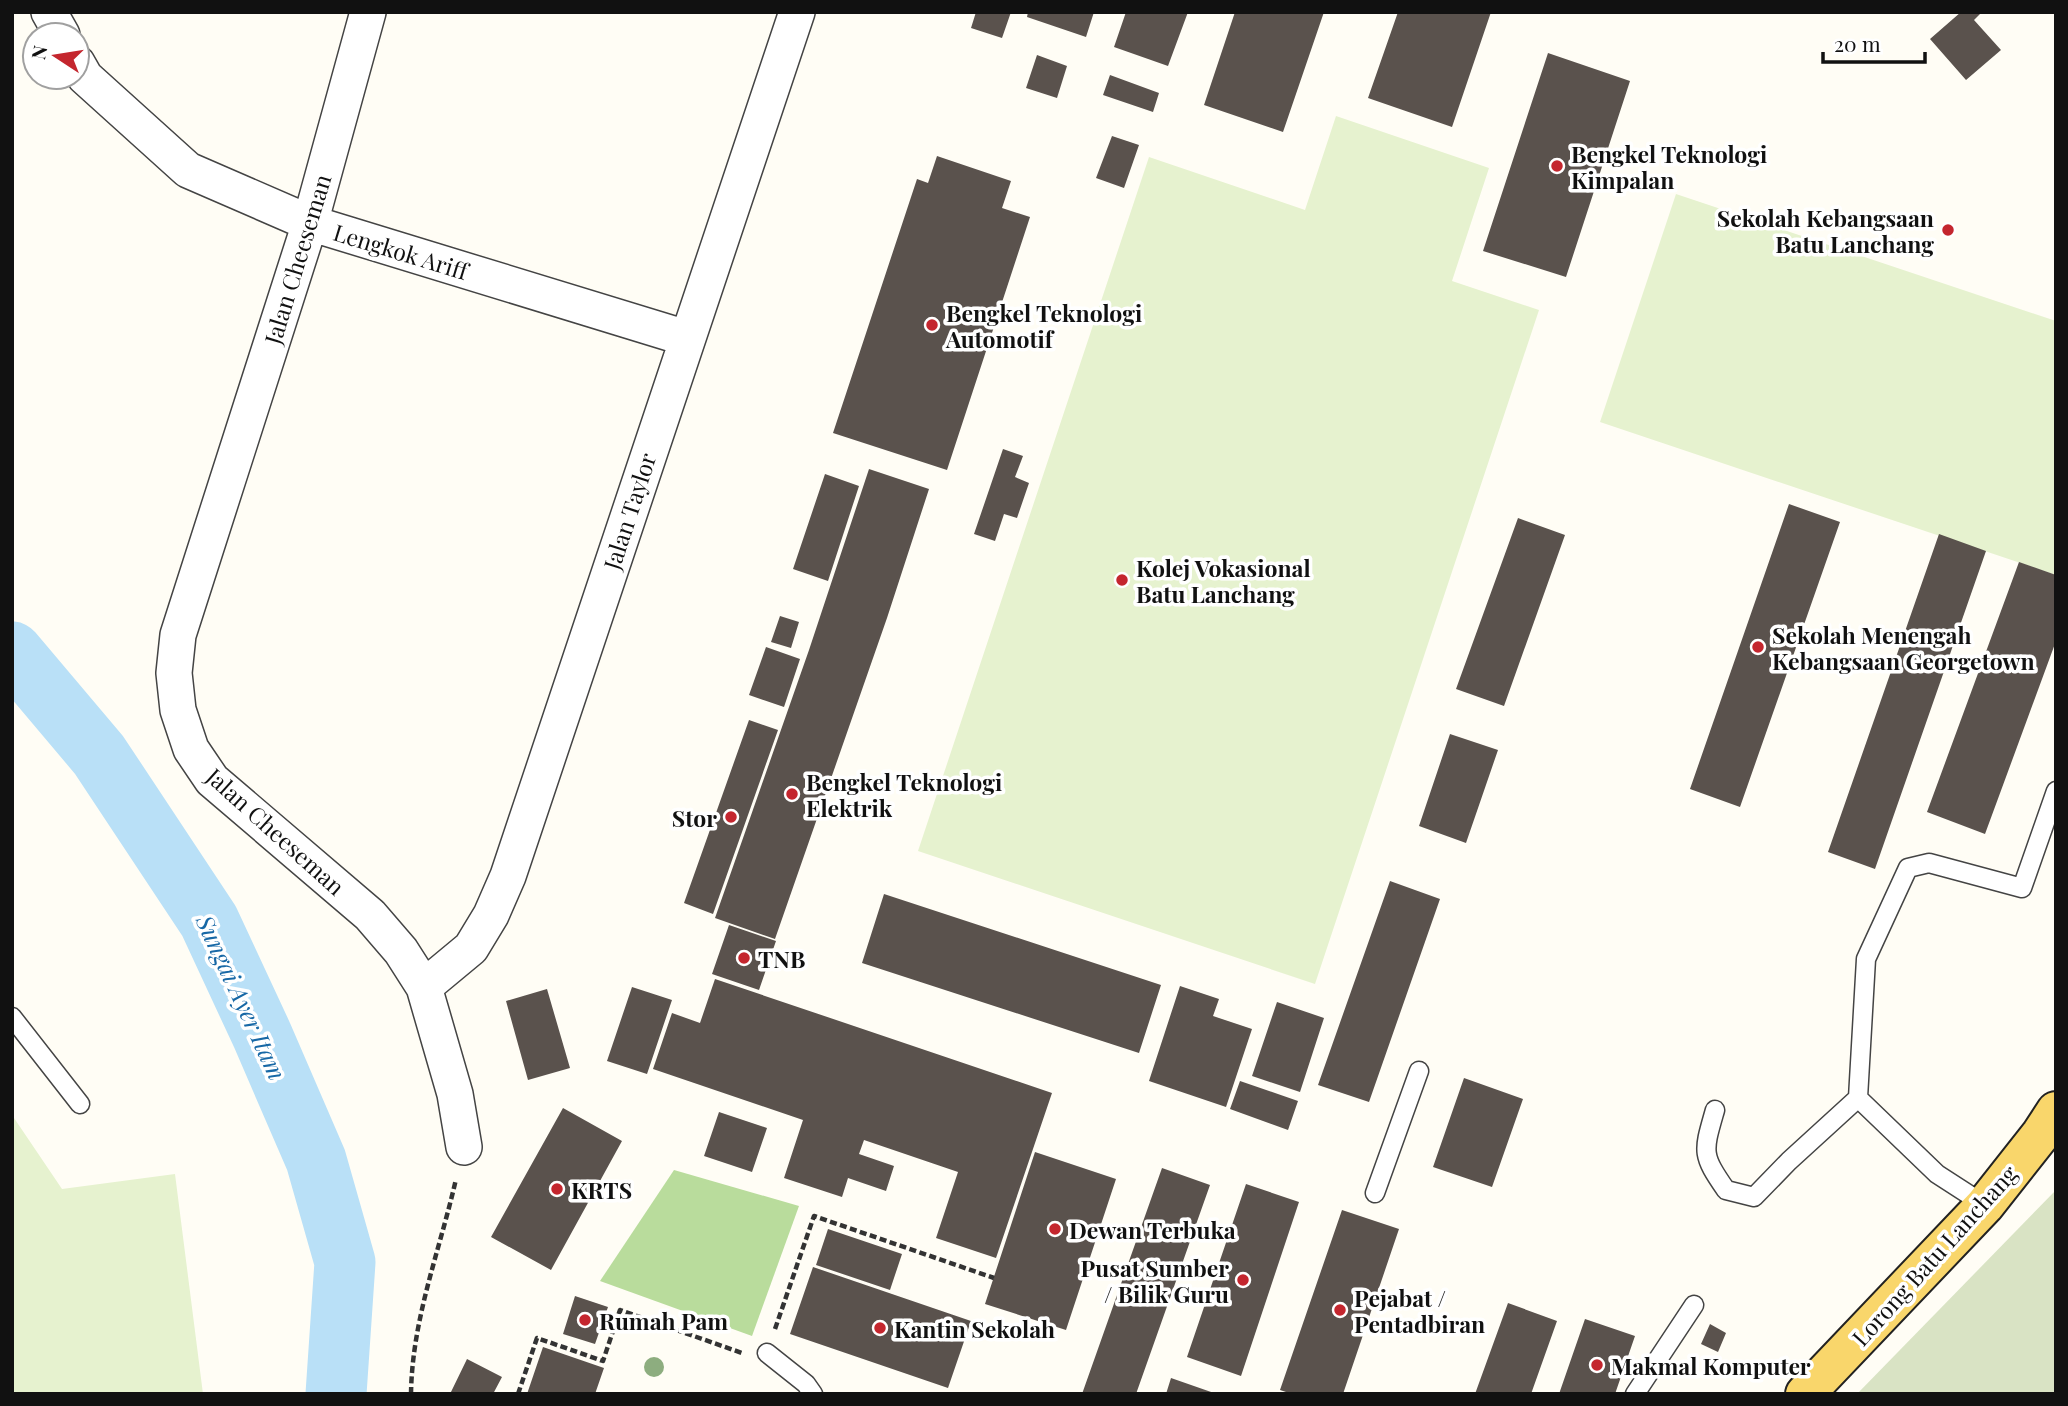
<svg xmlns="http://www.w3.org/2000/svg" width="2068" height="1406" font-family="'Playfair Display',serif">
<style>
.forest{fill:#b9dc9c}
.cemetery{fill:#d9e3c4}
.pitch{fill:#e6f2cf}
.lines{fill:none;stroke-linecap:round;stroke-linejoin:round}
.river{stroke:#b9e0f7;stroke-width:61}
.building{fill:#5a524d}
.lane-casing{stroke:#444;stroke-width:21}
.street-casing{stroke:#444;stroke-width:38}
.primary-casing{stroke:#222;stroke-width:42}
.path{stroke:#333;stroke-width:4.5;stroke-dasharray:7 3.5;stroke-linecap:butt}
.lane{stroke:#fff;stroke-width:18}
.street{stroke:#fff;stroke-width:35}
.primary{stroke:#f9d66b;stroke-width:38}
.tree{fill:#8dad7f}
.poi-dot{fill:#c4262e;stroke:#fff;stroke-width:2.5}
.labels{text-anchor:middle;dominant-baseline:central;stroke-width:7;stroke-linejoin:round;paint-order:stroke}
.poi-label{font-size:23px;font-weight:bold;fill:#111;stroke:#fff;text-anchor:start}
.street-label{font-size:23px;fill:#111;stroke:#fff}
.water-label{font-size:24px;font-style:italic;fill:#1768a6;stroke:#fff}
</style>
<rect width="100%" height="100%" fill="#fffdf5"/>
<!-- forest -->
<path class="forest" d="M674,1170L799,1206L752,1336L600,1281Z"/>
<!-- cemetery -->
<path class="cemetery" d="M2056,1190V1394H1857Z"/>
<!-- pitch -->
<path class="pitch" d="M1336,116L1489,168L1452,281L1539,310L1315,984L918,851L1149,157L1305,210Z
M1676,194L2056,321V575L1600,422Z
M12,1115L62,1189L175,1174L203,1394H12Z"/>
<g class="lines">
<!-- river -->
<path class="river" d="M12,652L99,755L209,921L262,1035L316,1160L345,1262L336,1394"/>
</g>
<!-- building -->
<path class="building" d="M976,12H1011L1002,38L971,28Z
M1028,12H1094L1086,37L1027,17Z
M1126,12H1188L1168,66L1114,47Z
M1235,12H1324L1283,132L1204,105Z
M1398,12H1491L1452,127L1368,98Z
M1961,12H1982L1974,20L2001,50L1966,80L1930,39Z
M1548,53L1630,81L1566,277L1483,251Z
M1037,55L1067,66L1057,98L1026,88Z
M1110,75L1159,93L1153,112L1103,95Z
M1112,136L1139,145L1124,188L1096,178Z
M937,156L1011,181L1002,208L1030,217L947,470L833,433L917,179L928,183Z
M1003,449L1023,456L1015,477L1029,483L1017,518L1004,514L995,541L974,534Z
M869,469L929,489L887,618L775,939L715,918L809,650Z
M825,474L859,486L828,581L793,569Z
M1789,504L1840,522L1740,807L1690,789Z
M1518,518L1565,535L1504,706L1456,689Z
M1939,534L1986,551L1875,869L1828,852Z
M2019,562L2056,575V641L1985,834L1927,812Z
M780,616L799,622L791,648L771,642Z
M766,647L800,659L784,707L749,695Z
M749,720L778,730L713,914L684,903Z
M1450,734L1498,750L1466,843L1419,826Z
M1390,881L1440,899L1369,1102L1318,1085Z
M884,894L1161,985L1139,1053L862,963Z
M729,925L776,941L759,990L712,974Z
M715,979L1052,1093L996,1258L936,1238L958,1172L864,1140L859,1154L894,1166L886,1191L848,1178L842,1197L784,1178L803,1120L653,1069L672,1013L700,1023Z
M1180,986L1219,999L1213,1016L1252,1029L1226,1107L1149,1081Z
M632,987L672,1000L647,1074L607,1061Z
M547,989L570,1068L528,1080L506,1001Z
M1277,1002L1324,1018L1300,1092L1252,1076Z
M1464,1078L1523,1099L1492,1187L1433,1167Z
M1240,1081L1298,1101L1288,1130L1230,1109Z
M563,1108L622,1141L551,1270L491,1237Z
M719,1112L767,1128L752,1172L704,1156Z
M1035,1152L1116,1179L1066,1330L985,1304Z
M1162,1168L1210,1185L1136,1394H1082Z
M1246,1184L1299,1202L1241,1376L1187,1357Z
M1342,1210L1399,1229L1343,1394H1292L1280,1390Z
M828,1229L902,1254L890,1290L816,1265Z
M813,1267L971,1321L948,1388L790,1334Z
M575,1296L608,1307L595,1344L563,1334Z
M1508,1303L1557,1321L1531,1394H1475Z
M1585,1319L1635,1336L1615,1394H1559Z
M1710,1324L1726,1333L1718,1352L1701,1344Z
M543,1347L604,1368L595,1394H527Z
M467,1359L502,1377L493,1394H450Z
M1171,1378L1214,1393V1394H1166Z"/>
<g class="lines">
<defs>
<path id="lane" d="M12,1017L80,1104
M1858,1098L1937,1174L1985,1205
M1715,1110C1703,1152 1701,1154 1726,1190L1754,1197L1789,1161L1858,1098L1866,959L1908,868L1929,863L2022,888L2056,791
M1375,1193L1419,1071
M767,1353L806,1384L813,1394
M1635,1394L1694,1305"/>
<path id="street" d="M49,12L62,35
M368,12L310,223L178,635L174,673L178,710L191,749L212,780L370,915L401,951L424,987L455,1094L464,1147
M77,63L85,77L188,170L310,223L686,338
M424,987L471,948L491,915L508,876L797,12"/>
<path id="primary" d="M1805,1394L1985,1205L2041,1134L2056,1111"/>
</defs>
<!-- lane casing -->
<use href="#lane" class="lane-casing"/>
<!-- street casing -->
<use href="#street" class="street-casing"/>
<!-- primary casing -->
<use href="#primary" class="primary-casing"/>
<!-- path -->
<path class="path" d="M775,1329L814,1216L994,1278
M411,1394C412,1319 440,1250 456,1179
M518,1394L537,1338L603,1361L620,1310L742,1353"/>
<!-- lane -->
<use href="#lane" class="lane"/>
<!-- street -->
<use href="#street" class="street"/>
<!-- primary -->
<use href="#primary" class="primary"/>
</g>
<!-- trees -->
<circle class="tree" cx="654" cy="1367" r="10"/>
<!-- markers -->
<g class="poi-dot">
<circle cx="1557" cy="166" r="7"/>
<circle cx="1948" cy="230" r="7"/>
<circle cx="932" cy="325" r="7"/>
<circle cx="1122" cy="580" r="7"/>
<circle cx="1758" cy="647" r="7"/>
<circle cx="792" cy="794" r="7"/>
<circle cx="731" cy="817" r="7"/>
<circle cx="744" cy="958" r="7"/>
<circle cx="557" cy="1189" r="7"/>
<circle cx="1055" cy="1229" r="7"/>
<circle cx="1243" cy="1280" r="7"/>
<circle cx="1340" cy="1310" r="7"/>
<circle cx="585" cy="1320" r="7"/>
<circle cx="880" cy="1328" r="7"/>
<circle cx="1597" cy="1365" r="7"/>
</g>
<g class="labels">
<!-- poi labels -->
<g class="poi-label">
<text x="1571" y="153">Bengkel Teknologi<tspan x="1571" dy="26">Kimpalan</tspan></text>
<text x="1934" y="217" text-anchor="end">Sekolah Kebangsaan<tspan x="1934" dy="26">Batu Lanchang</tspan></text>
<text x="946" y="312">Bengkel Teknologi<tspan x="946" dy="26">Automotif</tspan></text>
<text x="1136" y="567">Kolej Vokasional<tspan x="1136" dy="26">Batu Lanchang</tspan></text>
<text x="1772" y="634">Sekolah Menengah<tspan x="1772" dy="26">Kebangsaan Georgetown</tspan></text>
<text x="806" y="781">Bengkel Teknologi<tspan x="806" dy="26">Elektrik</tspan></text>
<text x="717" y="817" text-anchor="end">Stor</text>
<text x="758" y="958">TNB</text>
<text x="571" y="1189">KRTS</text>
<text x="1069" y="1229">Dewan Terbuka</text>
<text x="1229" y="1267" text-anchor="end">Pusat Sumber<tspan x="1229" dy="26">/ Bilik Guru</tspan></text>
<text x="1354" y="1297">Pejabat /<tspan x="1354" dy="26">Pentadbiran</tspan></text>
<text x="599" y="1320">Rumah Pam</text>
<text x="894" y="1328">Kantin Sekolah</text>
<text x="1611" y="1365">Makmal Komputer</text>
</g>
<!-- street labels -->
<g class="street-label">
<text transform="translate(401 251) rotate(17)">Lengkok Ariff</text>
<text transform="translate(297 259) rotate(-73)">Jalan Cheeseman</text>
<text transform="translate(629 511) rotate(-72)">Jalan Taylor</text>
<text transform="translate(276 831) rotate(42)">Jalan Cheeseman</text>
<text transform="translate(1934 1255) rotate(-48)">Lorong Batu Lanchang</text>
</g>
<!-- water labels -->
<g class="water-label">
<text transform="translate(242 997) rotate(65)">Sungai Ayer Itam</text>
</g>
</g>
<!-- border -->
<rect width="2068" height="1406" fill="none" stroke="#111111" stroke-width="28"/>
<!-- north arrow -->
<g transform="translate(56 56) rotate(282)"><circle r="33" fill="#ffffff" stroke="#a0a0a0" stroke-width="2"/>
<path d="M0-5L12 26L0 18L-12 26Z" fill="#c4262e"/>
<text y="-10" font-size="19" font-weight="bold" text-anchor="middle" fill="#111111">N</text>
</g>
<!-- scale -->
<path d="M1823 52v10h102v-10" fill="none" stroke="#111111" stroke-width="3.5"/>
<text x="1834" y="52" font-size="21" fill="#111111" stroke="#ffffff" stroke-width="5" paint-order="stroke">20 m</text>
</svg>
